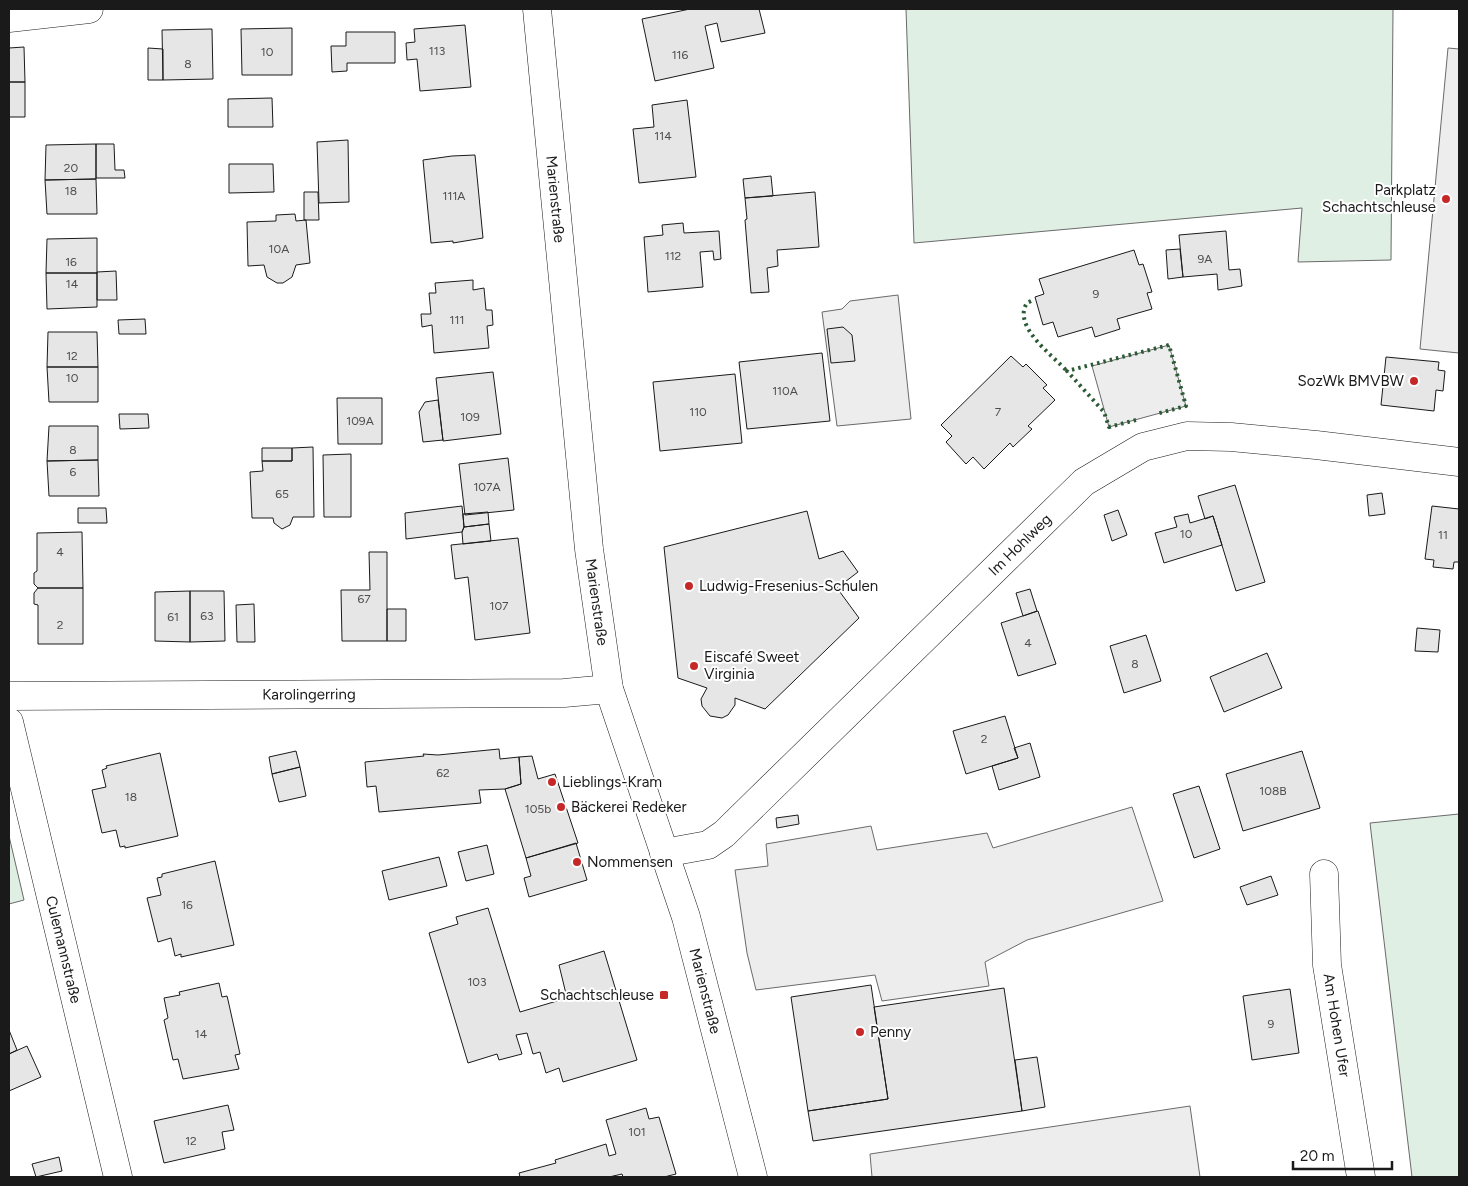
<svg xmlns="http://www.w3.org/2000/svg" width="1468" height="1186" font-family="Figtree,sans-serif">
<style>
.green{fill:#e0efe3;stroke:#6a6a6a}
.parking{fill:#ededed;stroke:#6a6a6a}
.building{fill:#e6e6e6;stroke:#1a1a1a}
.lines{fill:none;stroke-linecap:round;stroke-linejoin:round}
.minor-casing{stroke:#1a1a1a;stroke-width:29}
.major-casing{stroke:#1a1a1a;stroke-width:29}
.minor{stroke:#fff;stroke-width:28}
.major{stroke:#fff;stroke-width:28}
.hedge{stroke:#2b5a34;stroke-width:4;stroke-dasharray:2.5 4;stroke-linecap:butt}
.poi-dot{fill:#c62828;stroke:#fff;stroke-width:2}
.labels{text-anchor:middle;dominant-baseline:central;stroke-width:4;stroke-linejoin:round;paint-order:stroke}
.number-label{font-size:12px;fill:#4d4d4d}
.poi-label{font-size:15px;fill:#1a1a1a;stroke:#fff;text-anchor:start}
.street-label{font-size:15px;fill:#1a1a1a;stroke:#fff}
</style>
<rect width="100%" height="100%" fill="#fff"/>
<!-- green -->
<path class="green" d="M906,9H1393L1391,260L1298,262L1302,208L914,243Z
M1459,814V1177H1412L1370,823Z
M9,836L24,900L9,904Z"/>
<!-- parking -->
<path class="parking" d="M1448,48L1459,49V353L1420,349Z
M898,295L911,419L837,426L822,312L842,309L850,301Z
M1169,345L1186,406L1109,427L1092,366Z
M1132,807L1163,901L1027,940L985,962L989,986L882,1001L875,975L756,990L747,953L735,870L768,866L766,844L871,826L877,850L987,833L993,848Z
M1190,1106L1200,1177H872L870,1154Z"/>
<!-- building -->
<path class="building" d="M690,9H759L765,33L721,42L717,23L705,26L714,68L655,81L642,19Z
M465,25L471,87L420,91L417,59L407,60L406,43L415,42L414,29Z
M292,28V75H242L241,29Z
M212,29L213,79L163,80L162,30Z
M346,32H395V63H347V71L332,72L331,46H346Z
M24,47L25,82H9V48Z
M148,48L163,49V80H148Z
M9,82H25V117H9Z
M272,98L273,127H228V99Z
M687,100L696,177L639,183L633,129L654,127L652,105Z
M348,140L349,202L319,203L317,142Z
M96,144V179L45,180L46,145Z
M96,144H114L115,170H124L125,178H96Z
M475,155L483,238L453,243V241L431,243L423,160L452,156Z
M229,164H273L274,192L229,193Z
M771,176L773,196L745,198L743,179Z
M96,179L97,214H47L45,180Z
M304,192H318L319,220H304Z
M815,192L819,247L777,250L778,266L767,268L769,292L751,293L745,220L747,219L745,198Z
M295,214L296,221L306,220L310,263L296,265L292,277L283,283H277L267,277L264,265L248,266L247,222L276,221V215Z
M683,223L684,233L719,231L721,259L714,260L713,251L700,252L703,287L648,292L644,237L663,235L662,225Z
M1226,231L1229,270L1240,269L1242,286L1218,290L1217,274L1183,277L1179,235Z
M97,238V273H46L47,239Z
M1180,249L1183,277L1168,279L1166,250Z
M1134,250L1139,265L1143,264L1152,292L1147,293L1152,309L1117,319L1120,329L1095,337L1092,327L1058,337L1053,322L1043,325L1035,297L1044,294L1039,279Z
M116,271L117,300H97V272Z
M46,273H97V307L47,309Z
M473,280V290L484,288L486,310H492L493,325L487,326L489,348L434,353L432,325L422,327L421,314H431L429,293H436L435,283Z
M145,319L146,334H119L118,320Z
M843,327L852,335L855,361L831,363L827,329Z
M48,332H97L98,367H47Z
M822,353L830,421L747,429L739,362Z
M1011,356L1023,367L1026,364L1047,385L1043,388L1055,400L1028,426L1032,429L1013,447L1010,443L984,469L973,457L966,464L946,442L952,436L941,425Z
M1386,357L1439,362L1438,370L1445,371L1443,391L1436,390L1434,411L1381,405Z
M47,367H98V402H49Z
M493,372L501,434L443,441L436,378Z
M735,374L742,443L660,451L653,382Z
M337,398H382V444H338Z
M438,400L443,440L423,442L419,412L425,402Z
M119,414H148L149,428L120,429Z
M49,426H98V460L47,461Z
M313,447L314,517H293L290,525L282,529L274,523L273,518H252L250,472L263,471L262,461H292V448Z
M262,448H292V461H262Z
M351,454V517H324L323,455Z
M508,458L514,510L465,515L459,464Z
M98,460L99,496H49L47,461Z
M1235,485L1265,582L1236,591L1213,516L1205,519L1198,496Z
M1382,493L1385,514L1369,516L1367,495Z
M462,506L464,527L462,532L406,539L405,513Z
M1432,506L1459,509V562H1454L1453,569L1433,567L1434,560L1425,559Z
M78,508H106L107,523H78Z
M1118,510L1127,535L1112,541L1104,515Z
M807,511L819,559L843,551L858,572L837,588L859,618L765,709L735,698V705L728,715L722,718L710,716L702,706L701,699L707,688L678,678L664,547Z
M488,512L489,524L464,527L463,514Z
M1188,514L1190,523L1213,516L1222,545L1164,563L1155,533L1177,527L1174,517Z
M489,524L491,541L463,544L462,532L464,527Z
M82,532L83,588H38L34,584V573L37,571V533Z
M518,538L530,633L475,640L468,577L455,579L451,545Z
M369,552H387V641H342L341,590H370Z
M38,588H83V644H38V605L34,604V593Z
M1030,589L1037,611L1023,616L1016,593Z
M190,591V642L155,641V592Z
M190,591H224L225,641L190,642Z
M254,604L255,642H237L236,605Z
M387,609H406V641H387Z
M1038,611L1056,664L1018,676L1001,623Z
M1417,628L1440,630L1438,652L1415,651Z
M1146,635L1161,681L1124,693L1110,646Z
M1267,653L1282,688L1224,712L1210,677Z
M1005,716L1018,758L966,774L953,731Z
M1030,743L1040,777L999,790L992,766L1018,758L1014,748Z
M499,749L500,759L519,757L521,784L505,789L479,790L481,803L379,812L376,786L367,787L365,762L424,756L423,754L438,755Z
M296,751L300,767L272,774L269,757Z
M1302,751L1320,808L1243,831L1226,774Z
M160,753L178,836L125,848V846L120,847L116,830L102,833L92,790L106,787L102,770L107,768L106,766Z
M532,756L538,779L555,774L578,843L526,858L505,789L521,784L519,757Z
M300,767L306,796L279,802L272,774Z
M1199,786L1220,849L1194,858L1173,794Z
M798,815L799,824L777,828L776,818Z
M576,843L587,880L529,897L524,878L531,876L526,858Z
M487,845L494,874L466,881L458,852Z
M439,857L447,886L389,900L382,871Z
M215,861L234,945L181,957V954L175,956L171,938L158,942L147,898L161,895L157,878L162,877V874Z
M1271,876L1278,895L1247,905L1240,887Z
M488,908L520,1012L567,998L559,965L604,951L637,1060L563,1082L559,1068L546,1073L540,1052L533,1054L527,1033L516,1035L522,1054L499,1060L497,1054L468,1063L429,933L458,924L456,917Z
M219,983L222,997L227,996L228,1000L240,1054L235,1055L239,1069L183,1079L178,1059L173,1060L164,1020L168,1018L164,998L180,995L179,992Z
M871,985L888,1099L808,1111L791,997Z
M1004,988L1022,1111L813,1141L808,1111L888,1099L874,1007Z
M1290,989L1299,1053L1252,1060L1243,996Z
M9,1030L17,1050L9,1054Z
M27,1046L41,1077L9,1091V1054Z
M1037,1057L1045,1107L1022,1111L1015,1060Z
M228,1105L234,1130L222,1132L225,1149L164,1163L154,1121Z
M646,1108L649,1119L659,1117L676,1174L664,1177H623L622,1174L609,1177H520L519,1173L556,1163L555,1160L606,1144L609,1156L616,1154L606,1120Z
M59,1157L62,1171L36,1177L32,1164Z"/>
<g class="lines">
<defs>
<g id="minor">
<path d="M9,18L89,9"/>
<path id="s1" d="M9,696L564,693L609,689"/>
<path id="s2" d="M9,722L118,1177"/>
<path id="s3" d="M664,853L708,845L724,834L1084,482L1143,447L1187,436L1231,437L1316,445L1459,462"/>
<path id="s4" d="M1324,874L1327,965L1361,1177"/>
</g>
<g id="major">
<path id="s5" d="M537,9L589,549L609,689L686,917L753,1177"/>
</g>
</defs>
<!-- minor casing -->
<use href="#minor" class="minor-casing"/>
<!-- major casing -->
<use href="#major" class="major-casing"/>
<!-- minor -->
<use href="#minor" class="minor"/>
<!-- major -->
<use href="#major" class="major"/>
<!-- hedge -->
<path class="hedge" d="M1031,301L1027,303C1012,326 1052,355 1067,371
M1136,420L1109,427L1104,412L1067,371L1169,345L1186,406L1156,414"/>
</g>
<!-- markers -->
<g class="poi-dot">
<circle cx="1446" cy="199" r="5"/>
<circle cx="1414" cy="381" r="5"/>
<circle cx="689" cy="586" r="5"/>
<circle cx="694" cy="666" r="5"/>
<circle cx="552" cy="782" r="5"/>
<circle cx="561" cy="807" r="5"/>
<circle cx="577" cy="862" r="5"/>
<rect x="659" y="990" width="10" height="10" rx="2.5"/>
<circle cx="860" cy="1032" r="5"/>
</g>
<g class="labels">
<!-- number labels -->
<g class="number-label">
<text x="437" y="51">113</text>
<text x="267" y="52">10</text>
<text x="680" y="55">116</text>
<text x="188" y="64">8</text>
<text x="663" y="136">114</text>
<text x="71" y="168">20</text>
<text x="71" y="191">18</text>
<text x="454" y="196">111A</text>
<text x="279" y="249">10A</text>
<text x="673" y="256">112</text>
<text x="1205" y="259">9A</text>
<text x="71" y="262">16</text>
<text x="72" y="284">14</text>
<text x="1096" y="294">9</text>
<text x="457" y="320">111</text>
<text x="72" y="356">12</text>
<text x="72" y="378">10</text>
<text x="785" y="391">110A</text>
<text x="698" y="412">110</text>
<text x="998" y="412">7</text>
<text x="470" y="417">109</text>
<text x="360" y="421">109A</text>
<text x="73" y="450">8</text>
<text x="73" y="472">6</text>
<text x="487" y="487">107A</text>
<text x="282" y="494">65</text>
<text x="1186" y="534">10</text>
<text x="1443" y="535">11</text>
<text x="60" y="552">4</text>
<text x="364" y="599">67</text>
<text x="499" y="606">107</text>
<text x="207" y="616">63</text>
<text x="173" y="617">61</text>
<text x="60" y="625">2</text>
<text x="1028" y="643">4</text>
<text x="1135" y="664">8</text>
<text x="984" y="739">2</text>
<text x="443" y="773">62</text>
<text x="1273" y="791">108B</text>
<text x="131" y="797">18</text>
<text x="538" y="809">105b</text>
<text x="187" y="905">16</text>
<text x="477" y="982">103</text>
<text x="1271" y="1024">9</text>
<text x="201" y="1034">14</text>
<text x="637" y="1132">101</text>
<text x="191" y="1141">12</text>
</g>
<!-- poi labels -->
<g class="poi-label">
<text x="1436" y="190" text-anchor="end">Parkplatz<tspan x="1436" dy="17">Schachtschleuse</tspan></text>
<text x="1404" y="381" text-anchor="end">SozWk BMVBW</text>
<text x="699" y="586">Ludwig-Fresenius-Schulen</text>
<text x="704" y="657">Eiscafé Sweet<tspan x="704" dy="17">Virginia</tspan></text>
<text x="562" y="782">Lieblings-Kram</text>
<text x="571" y="807">Bäckerei Redeker</text>
<text x="587" y="862">Nommensen</text>
<text x="654" y="995" text-anchor="end">Schachtschleuse</text>
<text x="870" y="1032">Penny</text>
</g>
<!-- street labels -->
<g class="street-label">
<text stroke="none"><textPath href="#s5" startOffset="191">Marienstraße</textPath></text>
<text stroke="none"><textPath href="#s3" startOffset="478">Im Hohlweg</textPath></text>
<text stroke="none"><textPath href="#s5" startOffset="596">Marienstraße</textPath></text>
<text stroke="none"><textPath href="#s1" startOffset="300">Karolingerring</textPath></text>
<text stroke="none"><textPath href="#s2" startOffset="234">Culemannstraße</textPath></text>
<text stroke="none"><textPath href="#s5" startOffset="1001">Marienstraße</textPath></text>
<text stroke="none"><textPath href="#s4" startOffset="152">Am Hohen Ufer</textPath></text>
</g>
</g>
<!-- border -->
<rect width="1468" height="1186" fill="none" stroke="#1a1a1a" stroke-width="20"/>
<!-- scale -->
<path d="M1293 1161v8h99v-8" fill="none" stroke="#1a1a1a" stroke-width="2.5"/>
<text x="1300" y="1161" font-size="15" fill="#1a1a1a" stroke="#ffffff" stroke-width="4" paint-order="stroke">20 m</text>
</svg>
